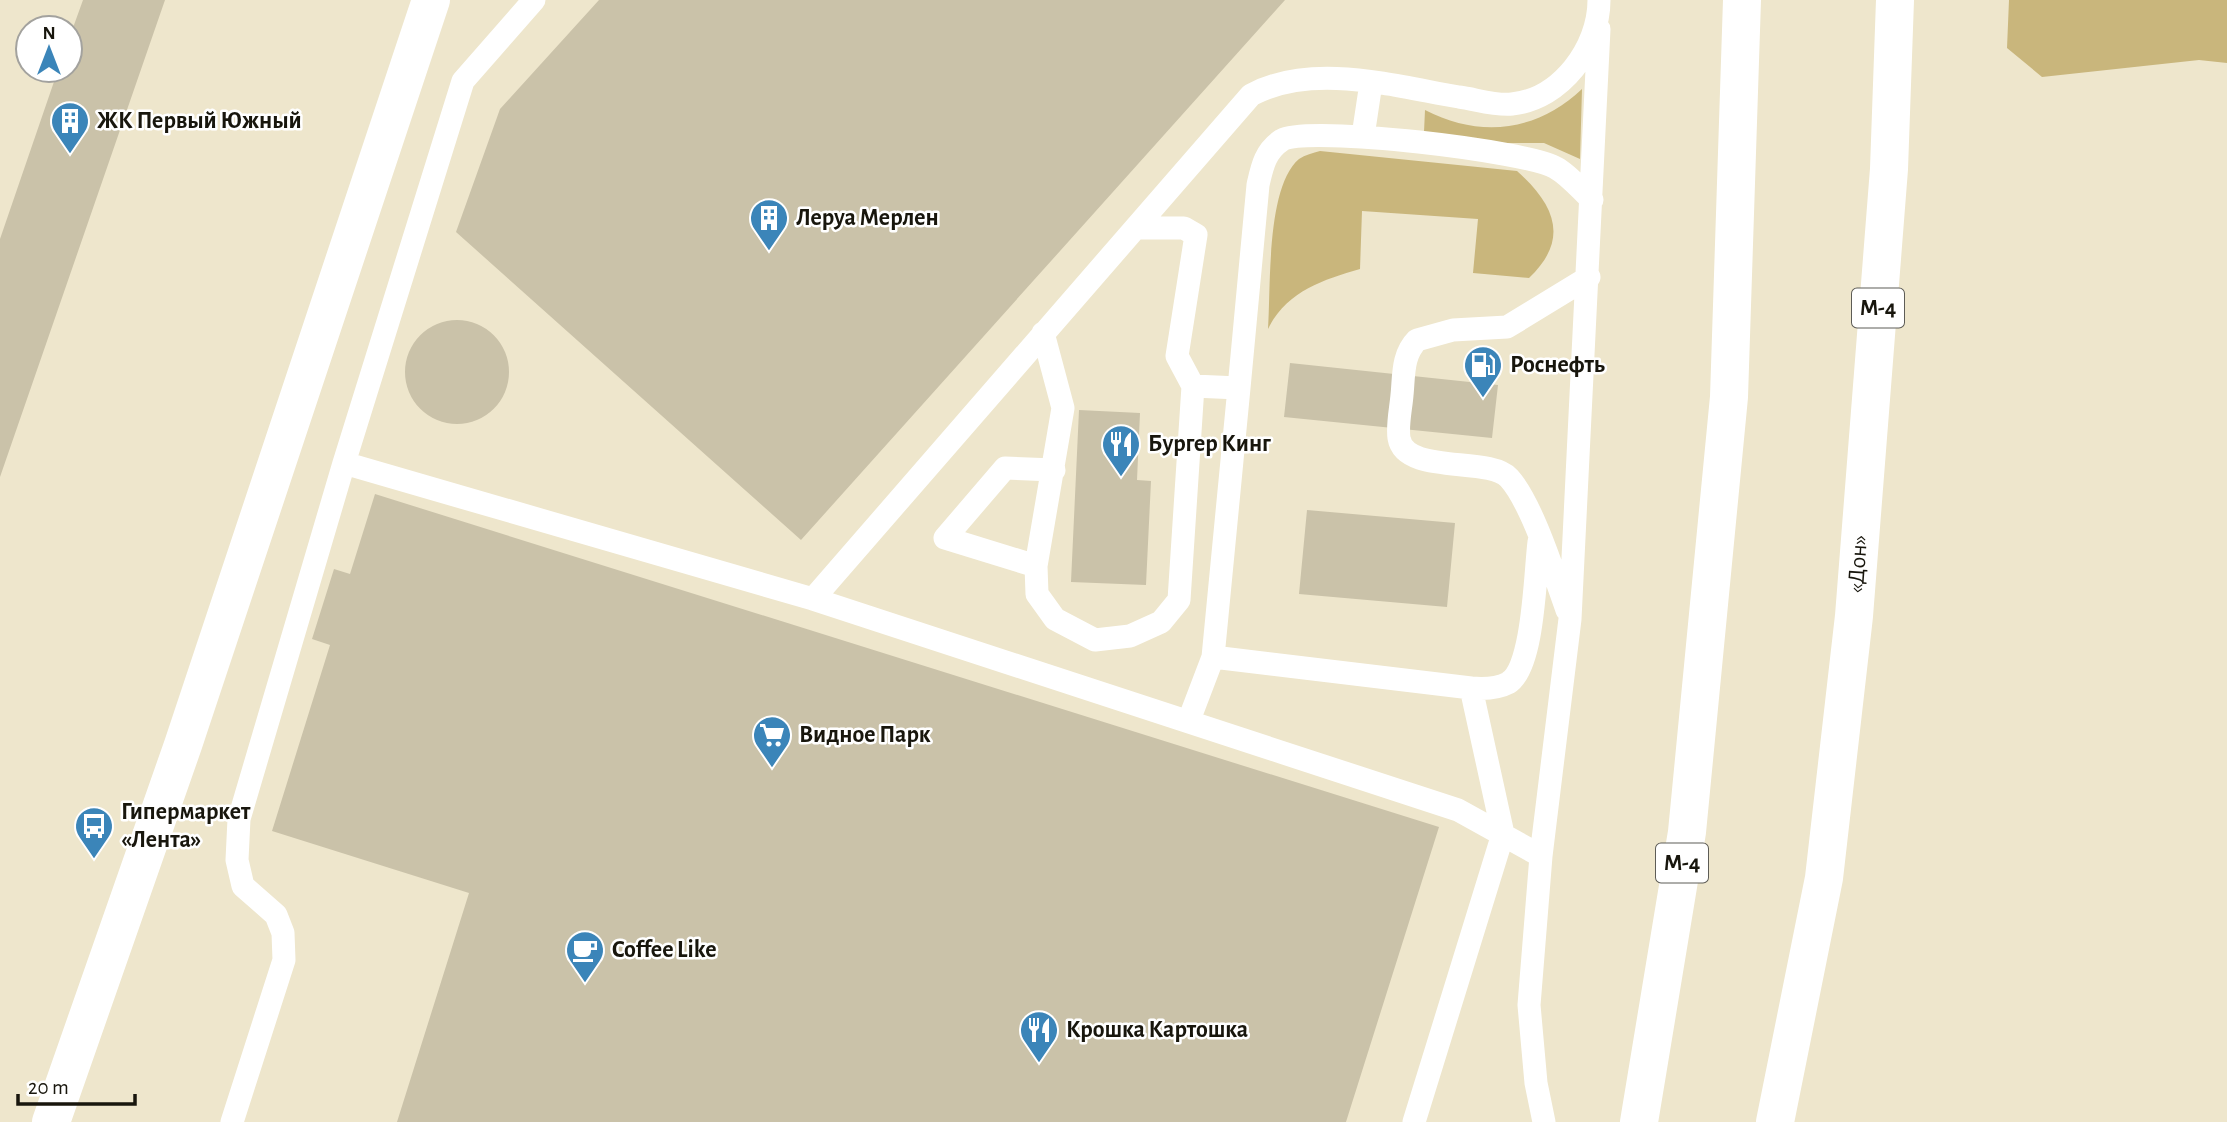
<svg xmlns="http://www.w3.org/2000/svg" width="2227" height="1122" font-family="'Alegreya Sans',sans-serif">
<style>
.green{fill:#c9b67c}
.building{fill:#cac2a9}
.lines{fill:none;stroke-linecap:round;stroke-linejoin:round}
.lane{stroke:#fff;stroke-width:23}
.secondary{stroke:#fff;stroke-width:38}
.highway{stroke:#fff;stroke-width:38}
.labels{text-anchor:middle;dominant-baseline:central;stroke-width:5;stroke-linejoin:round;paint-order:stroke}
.shield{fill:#fff;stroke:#5d5c56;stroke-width:2}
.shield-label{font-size:23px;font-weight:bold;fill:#18160d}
.poi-label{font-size:24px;font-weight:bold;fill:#18160d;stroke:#fff;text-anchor:start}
.street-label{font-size:24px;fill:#18160d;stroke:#fff}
</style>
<rect width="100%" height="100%" fill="#eee6cc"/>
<!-- green -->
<path class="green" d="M2009,0H2227V63L2199,60L2042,77L2007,48Z
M1582,89L1580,159L1544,143H1502L1424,132L1425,110C1481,139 1538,131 1582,89Z
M1320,151L1517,171C1555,205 1570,239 1529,278L1473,273L1478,219L1362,211L1360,269C1322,280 1286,292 1268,329C1271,287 1266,187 1299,159C1305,155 1313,153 1320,151Z"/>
<!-- building -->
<path class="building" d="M83,0H165L0,477V239L58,70H70V36Z
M599,0H1285L801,540L456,232L500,109Z
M405 372a52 52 0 1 1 104 0a52 52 0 1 1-104 0Z
M1290,363L1498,385L1492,438L1284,417Z
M1079,410L1140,413L1137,480L1151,481L1146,585L1071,582Z
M375,494L1439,827L1346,1122H397L469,893L272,831L330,645L312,639L334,569L350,574Z
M1307,510L1455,523L1447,607L1299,594Z"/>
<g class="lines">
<!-- lane -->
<path class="lane" d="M1363,136L1371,83
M1043,333L1063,408L1036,566L1037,594L1055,619L1095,640L1130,636L1161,622L1179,600L1193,386L1177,356L1196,235L1184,228H1138
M1193,386L1239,388L1258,185C1262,167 1265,151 1282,140C1309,125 1529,151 1556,168C1569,175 1581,190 1592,200
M1239,388L1213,657L1471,688L1503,834L1414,1122
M344,463L813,599
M1036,566L945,538L1005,468L1054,470
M1567,610C1555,577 1532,503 1509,478C1489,456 1405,475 1399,438C1397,425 1401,408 1402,395C1404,376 1402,355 1417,340L1453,330L1507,327L1589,277
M1471,688C1484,689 1497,689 1508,683C1534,668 1535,572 1539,542
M1189,720L1213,657
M1541,856L1458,810L813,599L1251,95C1312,62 1394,86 1459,97C1475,99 1496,106 1512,104C1561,99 1599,48 1599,0
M232,1122L284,960L283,933L276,915L243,886L237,860L239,819L344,463L463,81L534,0
M1544,1122L1536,1083L1529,1005L1541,856L1570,619L1599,29"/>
<!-- secondary -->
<path class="secondary" d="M51,1122L183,745L431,0"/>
<!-- highway -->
<path class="highway" d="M1639,1122L1687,832L1729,397L1742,0
M1775,1122L1824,878L1854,616L1889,169L1895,0"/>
</g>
<!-- icons -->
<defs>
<symbol id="building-pin" viewBox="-11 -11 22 30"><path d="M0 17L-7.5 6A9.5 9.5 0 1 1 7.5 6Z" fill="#3b85b9" stroke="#fff"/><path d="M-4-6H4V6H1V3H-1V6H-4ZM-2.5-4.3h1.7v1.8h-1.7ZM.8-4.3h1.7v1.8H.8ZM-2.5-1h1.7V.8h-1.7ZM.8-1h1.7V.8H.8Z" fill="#fff"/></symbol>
<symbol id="fuel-pin" viewBox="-11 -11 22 30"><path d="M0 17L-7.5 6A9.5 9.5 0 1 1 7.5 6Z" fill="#3b85b9" stroke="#fff"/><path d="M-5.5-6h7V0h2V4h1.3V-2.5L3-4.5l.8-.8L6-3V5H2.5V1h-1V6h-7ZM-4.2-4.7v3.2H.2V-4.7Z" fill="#fff"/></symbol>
<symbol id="restaurant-pin" viewBox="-11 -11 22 30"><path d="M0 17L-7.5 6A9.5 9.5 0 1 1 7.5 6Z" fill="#3b85b9" stroke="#fff"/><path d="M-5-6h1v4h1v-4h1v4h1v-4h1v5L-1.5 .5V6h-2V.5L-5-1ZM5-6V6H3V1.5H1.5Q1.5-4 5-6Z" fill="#fff"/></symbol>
<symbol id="supermarket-pin" viewBox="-11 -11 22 30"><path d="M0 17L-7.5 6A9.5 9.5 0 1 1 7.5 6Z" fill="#3b85b9" stroke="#fff"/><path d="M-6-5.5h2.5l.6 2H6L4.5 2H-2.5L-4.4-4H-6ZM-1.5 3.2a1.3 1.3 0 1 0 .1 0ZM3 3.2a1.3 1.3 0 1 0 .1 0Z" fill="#fff"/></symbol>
<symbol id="bus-pin" viewBox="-11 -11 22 30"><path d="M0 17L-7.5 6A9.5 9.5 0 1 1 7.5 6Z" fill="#3b85b9" stroke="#fff"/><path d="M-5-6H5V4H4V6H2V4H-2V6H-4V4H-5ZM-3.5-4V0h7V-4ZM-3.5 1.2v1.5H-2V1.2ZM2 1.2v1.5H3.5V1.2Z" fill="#fff"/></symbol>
<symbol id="cafe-pin" viewBox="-11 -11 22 30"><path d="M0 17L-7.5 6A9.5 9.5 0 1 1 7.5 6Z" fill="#3b85b9" stroke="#fff"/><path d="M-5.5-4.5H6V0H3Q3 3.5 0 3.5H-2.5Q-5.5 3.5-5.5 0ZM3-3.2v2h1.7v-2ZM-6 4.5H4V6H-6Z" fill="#fff"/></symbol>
</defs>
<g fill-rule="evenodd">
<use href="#building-pin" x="48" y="99" width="44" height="60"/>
<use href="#building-pin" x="747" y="196" width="44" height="60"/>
<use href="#fuel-pin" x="1461" y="343" width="44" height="60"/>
<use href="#restaurant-pin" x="1099" y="422" width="44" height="60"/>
<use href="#supermarket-pin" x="750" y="713" width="44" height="60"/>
<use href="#bus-pin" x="72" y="804" width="44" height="60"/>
<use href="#cafe-pin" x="563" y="928" width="44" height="60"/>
<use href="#restaurant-pin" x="1017" y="1008" width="44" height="60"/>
</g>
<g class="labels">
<!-- shield labels -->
<g class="shield">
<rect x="1852" y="288.5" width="52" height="39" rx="5"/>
<rect x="1656" y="843.5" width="52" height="39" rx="5"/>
</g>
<g class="shield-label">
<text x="1878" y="308">М-4</text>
<text x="1682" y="863">М-4</text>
</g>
<!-- poi labels -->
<g class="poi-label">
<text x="97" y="121">ЖК Первый Южный</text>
<text x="796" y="218">Леруа Мерлен</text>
<text x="1510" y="365">Роснефть</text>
<text x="1148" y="444">Бургер Кинг</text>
<text x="799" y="735">Видное Парк</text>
<text x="121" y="812">Гипермаркет<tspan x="121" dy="28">«Лента»</tspan></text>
<text x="612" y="950">Coffee Like</text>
<text x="1066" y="1030">Крошка Картошка</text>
</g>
<!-- street labels -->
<g class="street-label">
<text transform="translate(1858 564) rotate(-86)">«Дон»</text>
</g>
</g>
<!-- north arrow -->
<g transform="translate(49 49)"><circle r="33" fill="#ffffff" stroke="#a3a29e" stroke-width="2"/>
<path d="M0-5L12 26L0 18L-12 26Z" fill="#3b85b9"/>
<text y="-10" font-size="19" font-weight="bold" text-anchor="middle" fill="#18160d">N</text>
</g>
<!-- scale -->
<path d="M18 1094v10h117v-10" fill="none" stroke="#18160d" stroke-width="3.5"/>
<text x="28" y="1094" font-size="21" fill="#18160d" stroke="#ffffff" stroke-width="5" paint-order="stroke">20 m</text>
</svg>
